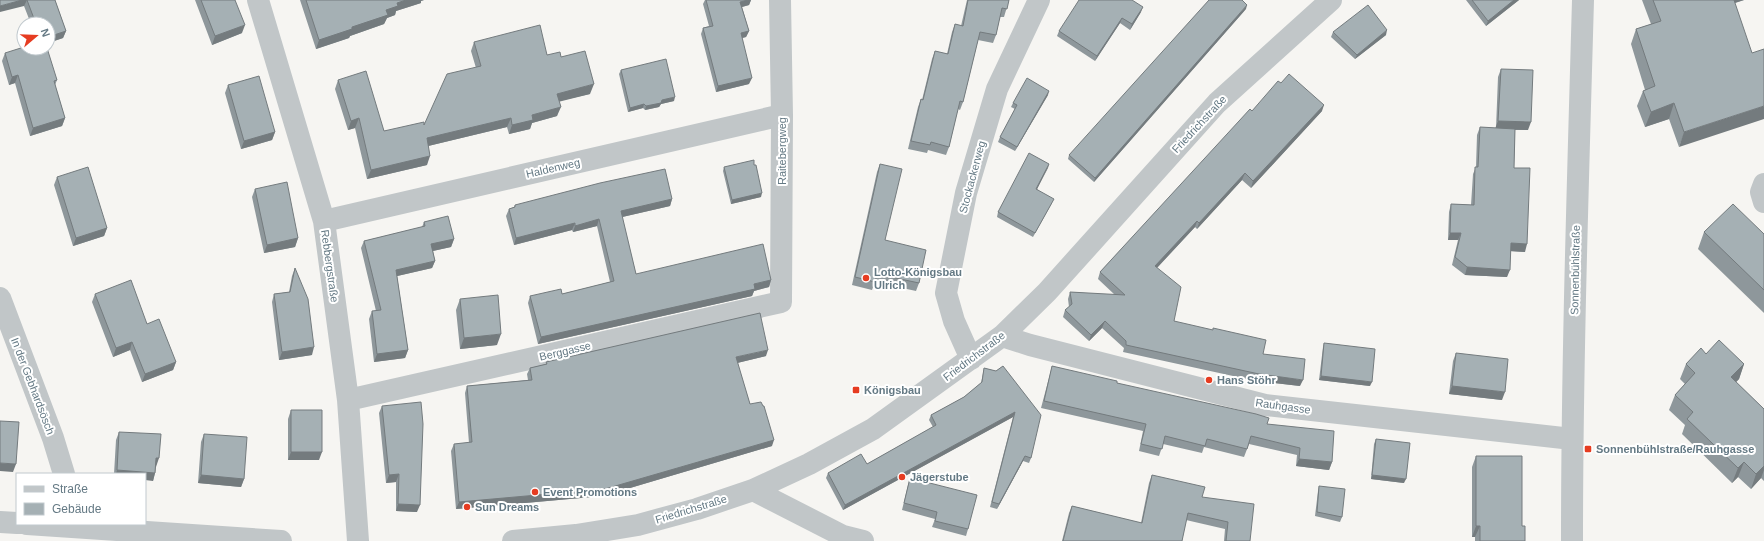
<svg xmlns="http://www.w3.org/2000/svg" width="1764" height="541" font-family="Helvetica,sans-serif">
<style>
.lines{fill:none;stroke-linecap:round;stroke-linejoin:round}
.minor{stroke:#c1c6c8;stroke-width:22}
.wall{fill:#8e979b}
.shaded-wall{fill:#747b7e}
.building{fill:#a5b0b4;stroke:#747b7e}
.poi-dot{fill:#e63c21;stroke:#fff;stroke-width:1.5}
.labels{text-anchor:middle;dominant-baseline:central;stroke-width:4;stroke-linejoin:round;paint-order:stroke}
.street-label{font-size:11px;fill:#647984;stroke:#fff}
.poi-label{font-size:11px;font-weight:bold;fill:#647984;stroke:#fff;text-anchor:start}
</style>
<rect width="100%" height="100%" fill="#f6f5f2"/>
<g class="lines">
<!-- minor -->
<path class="minor" d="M258,0L324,221L348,400L358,541
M1764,184L1761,192L1764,202
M324,221L782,115
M0,298L53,438L64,474
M1002,336L1030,345L1265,405L1572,439
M971,359L954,321L946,293L966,193L997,89L1039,0
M348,400L781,302L782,115L780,0
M753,490L843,536L863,541
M0,522L17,523
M27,524L281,541
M513,541L576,535L638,525L697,509L753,490L809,464L873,429L1002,336L1047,292L1217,103L1331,0
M1572,541C1572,361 1578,180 1583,0"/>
</g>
<!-- wall -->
<path class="wall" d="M0,0H55L66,31L63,38L48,43V24H31L24,6Z
M195,0H235L242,33L212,45Z
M300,0H424L421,1V3L396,11L395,15L387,18L384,24L350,36L349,38L316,49Z
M705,0H751L749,5L742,7L749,31L746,37L742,38L749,84L716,92L701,34L703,28L709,26L703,4Z
M967,0H1009L1004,17H1000L996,35L993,43L978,40L963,102L960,110L958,109L949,147L946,155L928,150L927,153L908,149L918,107L921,99L922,100L932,59L935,51L947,54L952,32L955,24L961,26Z
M1466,0H1519L1486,26Z
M1642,0H1744L1735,3L1679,147L1669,119L1645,127L1637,106L1643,91L1645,90L1631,44L1636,29L1651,24Z
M1246,9L1094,182L1068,159L1069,155Z
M1141,12L1130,30L1120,23L1095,61L1057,36L1059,31Z
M1333,32L1386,35L1355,59L1331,37Z
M474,42L547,55L561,57L590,94L559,101L557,116L532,123L530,129L509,134L507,127L428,146L427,165L367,179L355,128L348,130L335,89L338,80L384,131L424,125L476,68L471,51Z
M5,53L57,80L55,85L65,118L62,126L30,136L15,83L9,85L2,61Z
M1501,69L1528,130H1515L1514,168L1525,252L1511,251L1507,277L1465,275L1452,265L1458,240H1448L1449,212L1451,204L1471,205L1473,174L1476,167L1477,135L1480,127L1496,128L1498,77Z
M621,70L674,101L661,104L659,107L645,110L643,108L628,112L619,74Z
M1281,83L1322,111L1251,188L1242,180L1197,229L1195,227L1157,268L1174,321L1263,354L1300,386L1256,381L1123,352L1124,348L1102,328L1089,341L1063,317L1065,310L1069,307L1068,299L1070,292L1115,295L1098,279L1100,272L1252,111Z
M228,85L275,132L272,140L241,149L225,93Z
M1048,95L1015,151L998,142L1000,137L1015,109L1011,107L1013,103Z
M880,164L885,240L919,283L916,291L875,282L872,290L852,285L877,172Z
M1049,164L1037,189L1052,203L1033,237L997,217L998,212Z
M724,167L761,197L731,204L723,171Z
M57,177L107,228L104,236L73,246L54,185Z
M255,189L298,238L295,247L264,253L252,197Z
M672,199L670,206L622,217L636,274L771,280L769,287L754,291L752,296L538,344L528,303L530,296L562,294L610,282L597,226L573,232L572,230L514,245L506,216L509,209L514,207L515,205Z
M424,222L454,239L451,247L433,251L435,261L432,268L397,276L408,350L405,358L374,362L369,319L372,311H376L361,248L364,241L422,227Z
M1704,232L1764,234V313L1698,249Z
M295,268L312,355L279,360L272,302L274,294L289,292L292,276Z
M95,294L147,324L176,362L173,370L142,382L130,350L113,357L92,302Z
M460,299L497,345L460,349L456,310Z
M1324,343L1370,386L1319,380L1323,347Z
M1456,353L1502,400L1449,394L1453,361Z
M1706,354L1744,364L1739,379L1736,382L1764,409V481L1761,478L1751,489L1738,477L1732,483L1682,434L1685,425L1669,410L1675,395L1685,384L1680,379L1686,364Z
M766,356L737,363L750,404L772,446L603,496L456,509L451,451L454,444L469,443L465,393L467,386L528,380L527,374L530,368L546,364V362Z
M1003,366L1031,458L1029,463L1023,461L997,509L990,507L1013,417L843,510L826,478L828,473L867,464L933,427L929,420L931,415L964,397L981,383L984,368L996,371Z
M1052,366L1117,383L1267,424L1332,462L1329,470L1296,466L1297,455L1249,444L1244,457L1204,447L1202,453L1163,444L1159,456L1139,451L1143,431L1041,408L1050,374Z
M382,406L417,512L396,511V482L386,483L379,413Z
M291,410L319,460H288V419Z
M119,432L156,467L155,473L153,481L145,474H114L116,440Z
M204,434L244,479L241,487L198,483L201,442Z
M1376,439L1404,483L1371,479L1374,444Z
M1476,456L1522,526L1525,541H1475V537H1472V467Z
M1152,475L1202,497L1250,541H1224L1225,529L1186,520L1182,541H1062L1069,513L1072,506L1141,523L1149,483Z
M910,478L968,529L966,536L932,527L935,519L902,510L908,485Z
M1319,486L1342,517L1340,522L1315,516L1318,491Z"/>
<!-- shaded-wall -->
<path class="shaded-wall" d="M22,0H27L24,6L0,12V6Z
M406,0H424L421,1V3L396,11L395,15L387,18L384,24L350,36L349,38L316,49L319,40L352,27L386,10L397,3Z
M748,0H751L749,5L738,8L740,2Z
M1514,0H1519L1486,26L1488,21Z
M1728,0H1744L1725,6Z
M1247,5L1246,9L1094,182L1095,178Z
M1143,7L1141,12L1130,30L1132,24Z
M1122,18L1120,23L1095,61L1097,56Z
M245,25L242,33L212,45L215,36Z
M1387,30L1386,35L1355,59L1357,55Z
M66,31L63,38L48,43V37Z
M749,31L746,37L738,39L741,33Z
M18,75L15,83L9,85L12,77Z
M752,78L749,84L716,92L718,86Z
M594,84L590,94L554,103L557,94Z
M1049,91L1048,95L1015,151L1017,147Z
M675,97L674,101L661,104L659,107L645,110L646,106L662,100Z
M1674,103L1669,119L1645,127L1651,112Z
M644,104L643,108L628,112L630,108Z
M1324,105L1322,111L1251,188L1253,181Z
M1764,106V119L1679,147L1684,132Z
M561,107L557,116L532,123L530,129L509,134L512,125L532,115Z
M65,118L62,126L30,136L33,128Z
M359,118L355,128L348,130L351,121Z
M511,118L507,127L424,147L427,138Z
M1498,121L1531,122L1528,130L1495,129Z
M275,132L272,140L241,149L244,141Z
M430,156L427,165L367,179L371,170Z
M1049,164L1048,168L1035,193L1036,189Z
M1245,173L1242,180L1197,229L1199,223Z
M762,193L761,197L731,204L732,200Z
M672,199L670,206L618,218L621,211Z
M599,219L597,226L573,232L575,226Z
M1197,221L1195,227L1153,272L1155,266Z
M575,223L572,230L514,245L516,238Z
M107,228L104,236L73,246L76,238Z
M1450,233H1461L1458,240H1448Z
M298,238L295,247L264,253L267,245Z
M454,239L451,247L428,252L431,244Z
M1511,243L1527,244L1525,252L1508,251Z
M435,261L432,268L393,277L396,270Z
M1467,267L1510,270L1507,277L1465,275Z
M771,280L769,287L754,291L752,296L538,344L541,337Z
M1105,321L1102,328L1089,341L1091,335Z
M501,334L497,345L460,349L464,338Z
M132,342L130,350L113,357L116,348Z
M314,347L312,355L279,360L282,352Z
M408,350L405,358L374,362L377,354Z
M768,350L766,356L733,364L736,357Z
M176,362L173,370L142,382L145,374Z
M1744,364L1739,379L1726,392L1731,377Z
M1259,374L1303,380L1300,386L1256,381Z
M1321,376L1372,382L1370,386L1319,380Z
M1452,386L1505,392L1502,400L1449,394Z
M1015,412L1013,417L843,510L845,505Z
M774,440L772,446L603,496L456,509L459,502Z
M291,452H322L319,460H288Z
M1025,456L1023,461L997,509L999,504Z
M156,458H159L156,467L153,466Z
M1299,459L1332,462L1329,470L1296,466Z
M1744,462L1738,477L1732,483L1738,468Z
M0,463L16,464L13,472L0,471Z
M1764,466V470L1761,478L1751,489L1756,474Z
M117,470L155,473L153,481L145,480V474H116Z
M399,474L396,482L386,483L389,475Z
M201,475L244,479L241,487L198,483Z
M1372,475L1406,479L1404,483L1371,479Z
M398,504L420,505L417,512L396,511Z
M1476,526H1480L1475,537H1472Z"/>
<!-- building -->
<path class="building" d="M0,0H22L0,6Z
M27,0H55L66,31L48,37V24H36Z
M201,0H235L245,25L215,36Z
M306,0H406L397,3L398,6L386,10L388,15L352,27V29L319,40Z
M706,0H748L740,2L749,31L741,33L752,78L718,86L703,28L713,26Z
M968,0H1009L1007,9L1002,8L996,35L980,32L963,102L960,101L949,147L931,142L930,145L911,141L921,99L923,100L935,51L948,54L955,24L963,26Z
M1079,0H1132L1143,7L1132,24L1122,18L1097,56L1059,31Z
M1209,0H1242L1247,5L1095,178L1069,155Z
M1472,0H1514L1488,21Z
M1653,0H1734L1752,53L1764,49V106L1684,132L1674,103L1651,112L1643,91L1655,86L1636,29L1661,21Z
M1368,5L1387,30L1357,55L1333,32Z
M540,25L547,55L560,52L561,57L585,51L594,84L557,94L561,107L532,115L533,120L512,125L511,118L427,138L430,156L371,170L359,118L351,121L338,80L366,71L384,131L424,122V125L447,74L481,66L474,42Z
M24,47V48H47L57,80L54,81L65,118L33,128L18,75L12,77L5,53Z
M666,59L675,97L662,100L661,103L646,106L644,104L630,108L621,70Z
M1501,69L1533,70L1531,122L1498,121Z
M1289,74L1324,105L1253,181L1245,173L1199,223L1197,221L1155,266L1181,287L1174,321L1213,330V328L1266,340L1263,354L1305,359L1303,380L1259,374L1126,345V341L1105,321L1091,335L1065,310L1072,304L1070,292L1125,295L1100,272L1239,121L1250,109L1252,111L1278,81L1281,83Z
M259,76L275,132L244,141L228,85Z
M1027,78L1049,91L1017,147L1000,137L1017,105L1013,103Z
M1480,127L1515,129L1514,168H1530L1527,244L1511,243L1510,270L1467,267L1455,257L1461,233H1450L1451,204L1474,205L1475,167H1478Z
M1029,153L1049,164L1036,189L1054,199L1035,233L998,212Z
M754,160V165H756L762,193L732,200L724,167Z
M880,164L902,169L885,240L926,250L919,283L877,274L875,282L855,277Z
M88,167L107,228L76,238L57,177Z
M665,169L672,199L621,211L636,274L763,244L771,280L754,284L755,289L541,337L530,296L561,289L562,294L614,281L599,219L575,226V223L516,238L509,209L515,207V205L600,183Z
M287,182L298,238L267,245L255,189Z
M1733,204L1764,234V290L1704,232Z
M448,216L454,239L431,244L435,261L396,270L408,350L377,354L372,311L381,310L364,241L425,226L424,222Z
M295,268L308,299L314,347L282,352L274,294L290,292Z
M131,280L147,324L159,319L176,362L145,374L132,342L116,348L95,294Z
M498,295L501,334L464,338L460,299Z
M760,313L768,350L736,357L750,404L761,402L763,406H764L774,440L605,489L459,502L454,444L472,442L467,386L532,380L530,368L547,364L546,362Z
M1719,340L1744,364L1731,377L1764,409V466L1756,474L1744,462L1738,468L1687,419L1693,412L1675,395L1695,373L1686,364L1701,348L1706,354Z
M1324,343L1375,349L1372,382L1321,376Z
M1456,353L1508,359L1505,392L1452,386Z
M1003,366L1041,415L1031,458L1025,456L999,504L992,502L1015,412L845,505L828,473L861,454L867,464L936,425L931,415L964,397L982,382L984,368L996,371Z
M1052,366L1117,381V383L1256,414L1269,418L1267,424L1334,431L1332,462L1299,459L1300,448L1251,436L1247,449L1207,439L1205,446L1165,436L1162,449L1141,444L1146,424L1044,401Z
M421,402L423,424L420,505L398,504L399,474L389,475L382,406Z
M291,410H322V452H291Z
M0,421L19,422L16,464L0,463Z
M119,432L161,434L159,458H156L155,473L117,470Z
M204,434L247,437L244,479L201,475Z
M1376,439L1410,443L1406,479L1372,475Z
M1476,456H1522V526H1525V541H1480V526H1476Z
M1152,475L1205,487L1202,497L1254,504L1250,541H1226L1228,522L1188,513L1182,541H1063L1072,506L1142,523Z
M910,478L977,495L968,529L935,521L937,512L904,503Z
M1319,486L1345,489L1342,517L1317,512Z"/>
<!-- markers -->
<g class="poi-dot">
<circle cx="866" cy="278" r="4"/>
<circle cx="1209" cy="380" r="4"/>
<rect x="852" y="386" width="8" height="8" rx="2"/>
<rect x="1584" y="445" width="8" height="8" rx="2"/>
<circle cx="902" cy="477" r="4"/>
<circle cx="535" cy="492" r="4"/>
<circle cx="467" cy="507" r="4"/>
</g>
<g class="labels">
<!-- street labels -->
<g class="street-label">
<text transform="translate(1199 124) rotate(-47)">Friedrichstraße</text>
<text transform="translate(782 151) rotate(-90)">Raitebergweg</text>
<text transform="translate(553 168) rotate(-13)">Haldenweg</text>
<text transform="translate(972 177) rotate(-75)">Stockackerweg</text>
<text transform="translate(330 266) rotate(82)">Rebbergstraße</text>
<text transform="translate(1575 270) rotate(-89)">Sonnenbühlstraße</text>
<text transform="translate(565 351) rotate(-13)">Berggasse</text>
<text transform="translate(974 356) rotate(-37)">Friedrichstraße</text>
<text transform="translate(33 386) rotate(69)">In der Gebhardsösch</text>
<text transform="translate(1283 406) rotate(8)">Rauhgasse</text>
<text transform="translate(691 509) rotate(-17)">Friedrichstraße</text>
</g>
<!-- poi labels -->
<g class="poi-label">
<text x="874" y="272">Lotto-Königsbau<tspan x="874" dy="13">Ulrich</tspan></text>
<text x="1217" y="380">Hans Stöhr</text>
<text x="864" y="390">Königsbau</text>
<text x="1596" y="449">Sonnenbühlstraße/Rauhgasse</text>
<text x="910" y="477">Jägerstube</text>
<text x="543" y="492">Event Promotions</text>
<text x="475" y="507">Sun Dreams</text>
</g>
</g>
<!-- legend -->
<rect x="16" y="473" width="130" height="52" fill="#ffffff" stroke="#c1c9ce"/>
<rect x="24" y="486" width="20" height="6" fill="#c1c6c8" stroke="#c1c9ce"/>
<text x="52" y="493" font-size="12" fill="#647984">Straße</text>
<rect x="24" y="503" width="20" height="12" fill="#a5b0b4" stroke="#c1c9ce"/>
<text x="52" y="513" font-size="12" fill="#647984">Gebäude</text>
<!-- north arrow -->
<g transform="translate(36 36) rotate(71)"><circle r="19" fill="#ffffff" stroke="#c1c9ce"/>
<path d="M0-3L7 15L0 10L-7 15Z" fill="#e63c21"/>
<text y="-6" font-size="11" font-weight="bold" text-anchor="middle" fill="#647984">N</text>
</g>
</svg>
